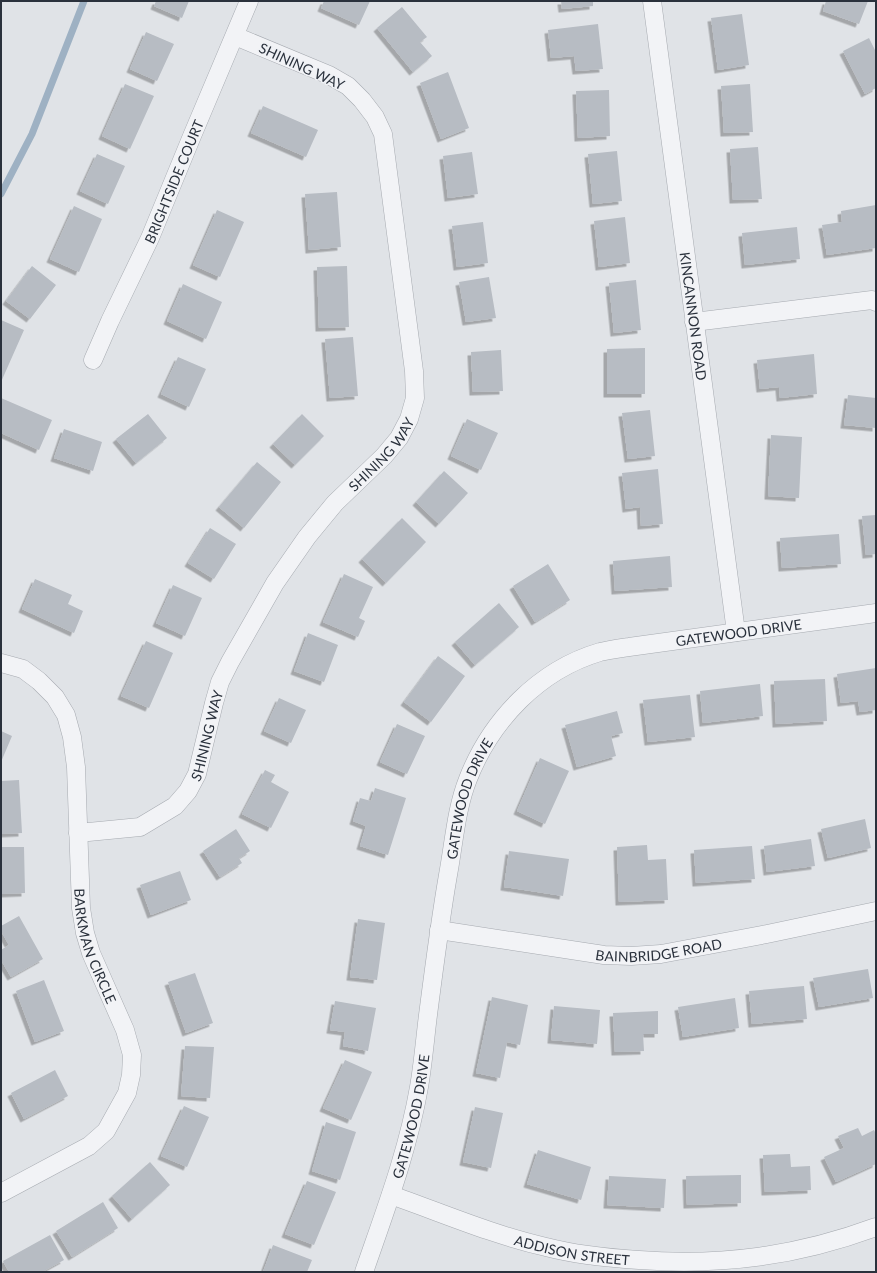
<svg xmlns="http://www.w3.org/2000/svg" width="877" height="1273" font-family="Lato,sans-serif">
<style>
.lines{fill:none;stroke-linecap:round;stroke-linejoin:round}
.stream{stroke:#9eb1c3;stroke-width:7}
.building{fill:#b7bcc3;filter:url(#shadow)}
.minor-casing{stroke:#a6aab0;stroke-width:19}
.minor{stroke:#f2f3f6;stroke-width:18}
.labels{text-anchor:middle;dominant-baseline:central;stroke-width:3;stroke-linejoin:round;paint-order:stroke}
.street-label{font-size:14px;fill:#2a313c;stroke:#eff1f5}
</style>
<defs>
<filter id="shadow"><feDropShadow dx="-3.5" dy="3.5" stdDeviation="0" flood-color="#0004"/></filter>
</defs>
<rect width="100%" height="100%" fill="#e0e3e7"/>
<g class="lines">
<!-- stream -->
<path class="stream" d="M1,194L32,134L84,1"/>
</g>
<!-- building -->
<path class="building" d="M156,1H189L182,18L154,6Z
M324,1H370L359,25L321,8Z
M561,1H593V6L562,9Z
M826,1H868L859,24L823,11Z
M402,7L427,37L420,42L432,56L413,72L377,28Z
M742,14L749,65L718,70L711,18Z
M598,24L603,69L576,71L574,56L551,58L548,30Z
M146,32L174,44L157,81L130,69Z
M869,38L876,52V88L865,94L843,51Z
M448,72L469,128L441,139L420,83Z
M125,84L154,96L130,149L102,136Z
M750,84L753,132L724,133L721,86Z
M609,90L610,136L578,138L576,91Z
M263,106L318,130L306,157L251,133Z
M758,147L762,199L733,200L730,149Z
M617,151L622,201L593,204L588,154Z
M472,152L478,194L448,198L443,156Z
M97,154L125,166L108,204L80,191Z
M337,192L341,247L309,250L305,194Z
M876,205V248L827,255L822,225L842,222L841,211Z
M74,206L102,219L79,272L50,259Z
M217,210L244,222L220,277L193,265Z
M625,217L630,263L599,267L594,221Z
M483,222L488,263L457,267L452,226Z
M797,227L800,259L745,265L742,233Z
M32,266L56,285L30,319L6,301Z
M347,266L349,327L319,328L317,267Z
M489,277L496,318L466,322L459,282Z
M636,280L641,330L614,333L609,283Z
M183,284L222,302L206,339L167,321Z
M1,320L24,330L1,382Z
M353,337L358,396L330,398L325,339Z
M645,348V394H607V349Z
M501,350L503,391L473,392L471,352Z
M814,354L817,394L780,398L779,387L760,389L757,360Z
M178,357L206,369L189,407L161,394Z
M848,395L876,398V428L844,425Z
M1,398L52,420L39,450L1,433Z
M650,410L655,456L628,459L622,413Z
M148,414L167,438L136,463L116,439Z
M302,414L324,436L295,465L273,444Z
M467,419L498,433L481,470L451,456Z
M64,429L102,442L93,471L54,458Z
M771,435L802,437L799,498L768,496Z
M257,462L281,482L244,528L219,507Z
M658,469L663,524L641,526L640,507L626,509L622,473Z
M444,471L468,493L439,524L416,502Z
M876,515V554L866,555L862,516Z
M402,518L426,542L386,583L362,559Z
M210,528L236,544L214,579L188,563Z
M839,534L841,564L782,568L780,538Z
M670,556L672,587L615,591L613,561Z
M548,564L570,600L535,622L513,586Z
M344,574L373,587L359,618L365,621L358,637L323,622Z
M35,579L72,595L68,604L83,611L74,633L22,609Z
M173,585L202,598L185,636L156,623Z
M499,603L519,627L475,665L455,642Z
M308,633L338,645L324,682L294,671Z
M146,641L173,653L149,708L121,696Z
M438,656L465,676L431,722L404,702Z
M876,668V710L860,712L858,701L841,703L837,674Z
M825,679L827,721L776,724L774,681Z
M760,684L763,716L703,723L700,691Z
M690,695L695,737L648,742L643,700Z
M279,698L306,710L291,743L264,731Z
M617,711L623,733L611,736L616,756L577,767L565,725Z
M397,724L425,736L407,774L380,762Z
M1,731L12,736L1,762Z
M540,758L569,771L545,824L517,811Z
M265,770L275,775L271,782L289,792L271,828L242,814Z
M19,780L22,833L1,834V781Z
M375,788L406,798L388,855L360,846L366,826L353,821L360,798L371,801Z
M865,819L871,848L828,858L821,829Z
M236,829L250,851L239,858L242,863L220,877L203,851Z
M811,839L815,866L767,872L764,846Z
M647,845L648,860L666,859L668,900L619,902L617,847Z
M752,846L755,879L696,883L694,850Z
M1,847H24L25,893L1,894Z
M509,851L569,859L563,896L504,887Z
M180,871L191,900L151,915L140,885Z
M19,916L43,959L11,977L1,960V950L9,945L1,931V926Z
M358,919L385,923L377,980L350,977Z
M868,969L873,998L819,1007L813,978Z
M195,973L213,1023L186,1033L168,982Z
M44,980L64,1031L35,1042L16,991Z
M804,986L807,1019L752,1024L749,991Z
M492,997L528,1005L520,1045L507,1042L500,1078L476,1073Z
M735,998L739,1028L683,1037L678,1007Z
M335,1001L376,1008L368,1051L343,1046L345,1032L330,1030Z
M554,1006L600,1010L597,1044L551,1040Z
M658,1011V1034H643L644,1051L615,1052L613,1013Z
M185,1046L214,1047L210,1098L181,1096Z
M345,1060L372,1072L351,1120L323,1108Z
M55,1070L68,1096L24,1119L11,1093Z
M184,1106L209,1117L187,1167L161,1156Z
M475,1107L503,1113L491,1168L463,1162Z
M326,1122L356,1132L340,1180L312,1171Z
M858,1128L862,1136L874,1130L876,1134V1164L836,1182L824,1157L844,1148L838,1136Z
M538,1150L591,1167L581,1200L527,1184Z
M790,1154L791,1167L810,1166L811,1190L765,1192L763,1155Z
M150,1162L170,1185L132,1219L112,1196Z
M741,1175V1203L687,1205L686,1176Z
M609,1176L666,1179L664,1208L607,1205Z
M307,1181L336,1192L314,1245L285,1234Z
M103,1202L118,1228L72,1257L56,1231Z
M50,1235L64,1260L42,1272H9L3,1261Z
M273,1245L312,1260L307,1272H263Z"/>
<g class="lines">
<defs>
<g id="minor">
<path id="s1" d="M652,1L736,632"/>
<path d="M694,322L872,300L876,302"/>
<path id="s2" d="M93,360L110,321L150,238L192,136L249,1"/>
<path id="s3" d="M1,663L23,669L39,681L55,697L66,715L72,737L76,767L81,908L85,933L91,953L125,1030L132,1055L131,1075L127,1093L106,1131L89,1146L1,1193"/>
<path id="s4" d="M78,833L140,827L175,806L188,791L197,774L214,703L220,682L230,662L275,583L307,537L335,503L384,456L399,438L409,419L415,398L414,371L383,134L375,117L362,100L348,86L329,75L235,36"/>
<path id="s5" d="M439,930L604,955L631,956L661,954L767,934L876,911"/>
<path id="s6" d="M391,1195C442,1213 493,1235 546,1247C577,1255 607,1258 639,1260C722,1266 798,1256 876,1227"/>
<path id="s7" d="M364,1272C385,1211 408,1151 419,1087C423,1064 425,1039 428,1015C434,968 440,921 448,875C454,843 456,809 468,779C491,720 539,670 600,652C610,650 620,648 629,647L876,613"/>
</g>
</defs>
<!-- minor casing -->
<use href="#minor" class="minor-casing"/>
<!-- minor -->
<use href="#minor" class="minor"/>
</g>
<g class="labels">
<!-- street labels -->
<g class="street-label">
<text transform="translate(302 66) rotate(25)">SHINING WAY</text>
<text stroke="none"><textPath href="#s2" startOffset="196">BRIGHTSIDE COURT</textPath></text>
<text stroke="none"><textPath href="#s1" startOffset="318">KINCANNON ROAD</textPath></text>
<text stroke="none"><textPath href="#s4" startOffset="518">SHINING WAY</textPath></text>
<text stroke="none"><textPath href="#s7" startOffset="835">GATEWOOD DRIVE</textPath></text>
<text stroke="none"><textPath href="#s4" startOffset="182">SHINING WAY</textPath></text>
<text stroke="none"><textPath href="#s7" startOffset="487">GATEWOOD DRIVE</textPath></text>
<text stroke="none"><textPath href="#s3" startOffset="321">BARKMAN CIRCLE</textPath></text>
<text stroke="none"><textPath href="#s5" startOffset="222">BAINBRIDGE ROAD</textPath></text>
<text stroke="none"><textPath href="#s7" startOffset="163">GATEWOOD DRIVE</textPath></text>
<text stroke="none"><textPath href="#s6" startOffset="190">ADDISON STREET</textPath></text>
</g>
</g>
<!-- border -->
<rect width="877" height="1273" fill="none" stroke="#2a313c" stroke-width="4"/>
</svg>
